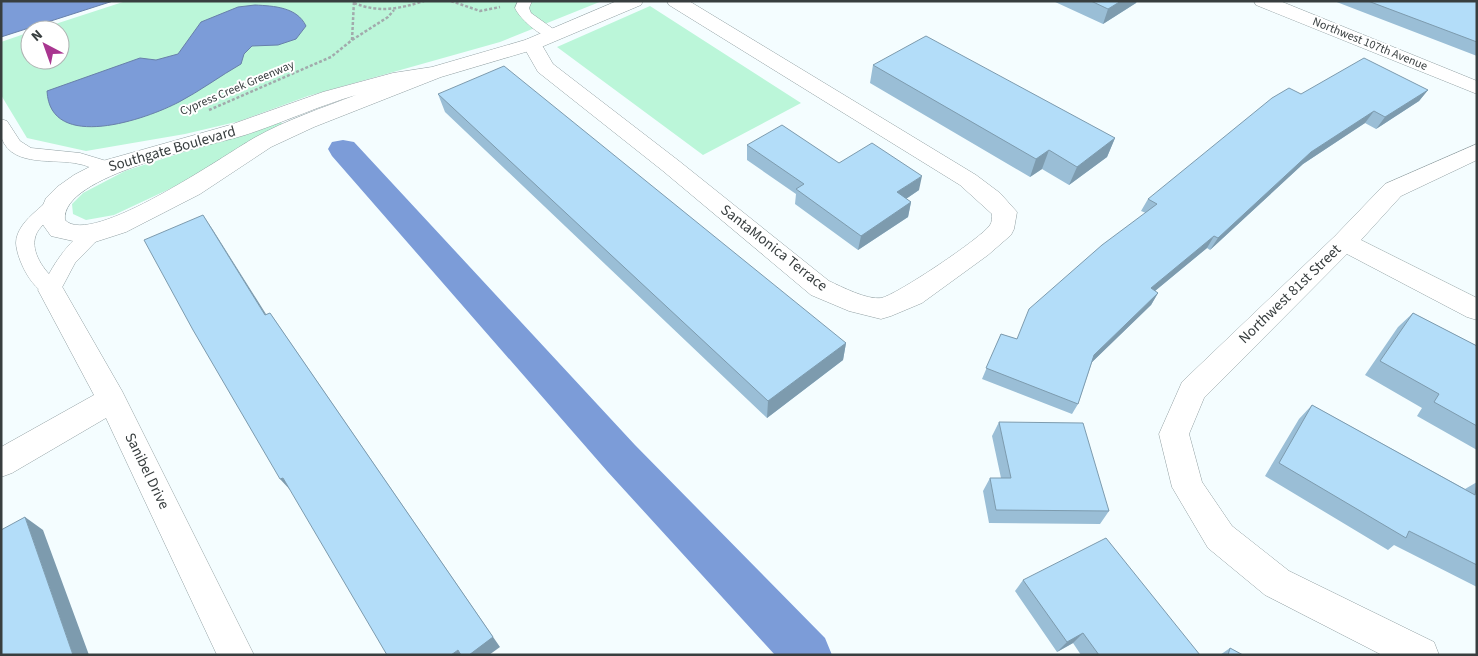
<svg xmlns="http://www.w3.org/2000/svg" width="1478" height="656" font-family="'Source Sans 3',sans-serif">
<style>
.green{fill:#bbf6d9}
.water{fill:#7c9cd8;stroke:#6880aa}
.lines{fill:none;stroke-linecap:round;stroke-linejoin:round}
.canal{fill:#7c9cd8;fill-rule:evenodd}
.service-casing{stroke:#92a0a3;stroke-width:1}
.minor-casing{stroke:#92a0a3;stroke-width:1}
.tertiary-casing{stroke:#92a0a3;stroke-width:1}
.path{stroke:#a2aaac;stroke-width:2.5;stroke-dasharray:3 2;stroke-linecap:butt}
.service{fill:#fff;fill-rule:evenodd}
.minor{fill:#fff;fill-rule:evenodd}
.tertiary{fill:#fff;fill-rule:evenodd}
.wall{fill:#9abed6}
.shaded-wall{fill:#7d9bae}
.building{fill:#b3ddf9;stroke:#7d9bae}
.labels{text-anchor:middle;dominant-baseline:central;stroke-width:4;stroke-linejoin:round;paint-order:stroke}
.far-street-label{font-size:12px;fill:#383e3f;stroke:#fff}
.street-label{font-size:15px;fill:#383e3f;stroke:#fff}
</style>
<rect width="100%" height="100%" fill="#f4fdff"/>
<!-- green -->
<path class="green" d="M126,1H602L500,42L308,96L240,121L185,134L86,151L27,138L1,95V42L30,32V60H60V30H37Z
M650,6L801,103L703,155L557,47Z
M280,121L283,125L195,177L114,215L86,220L73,214L72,204L83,193L125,171Z"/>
<!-- water -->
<path class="water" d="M1,1H113L1,37Z
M255,5C274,6 297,7 306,26L296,39L278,45L252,46L244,54L241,64C220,76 200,91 179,102C147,119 50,153 47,91L140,58L156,60L178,54L201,22L238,7Z"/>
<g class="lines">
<!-- canal -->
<path class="canal" d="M343,140L354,142L635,445L825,638L832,655H775L607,471L332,156L328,149L332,142Z"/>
<defs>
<path id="service" d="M518,1H532L529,8L531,13L559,33L561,36L559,39C546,42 520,20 515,8Z
M1,119L7,121L20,141L31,148L80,153L113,163L115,167L113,171C101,174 91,166 79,164C56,158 13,168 2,139C0,133 1,125 1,119Z
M55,198L61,200L64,204C58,213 48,219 41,227C27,242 38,262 49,274C57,259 81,223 101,229L104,233L75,263L58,295C37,301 17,262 16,243C16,230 27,219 36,211C42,206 47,200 55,198Z"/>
<path id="minor" d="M667,1H689L976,175L1000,193L1017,212L1014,229L1011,235L988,255L922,303L891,316L881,319L849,311L811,295L663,171L538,72L522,44L525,40L532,38L539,40L553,64L679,161L829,281C842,287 867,300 881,298C895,296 983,237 990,225C992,223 992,217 992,214L960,185L669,5Z
M1254,1H1280L1477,81V94L1256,5Z
M1477,144V160L1401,196L1361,240L1477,298V320L1467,317L1347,254L1204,398L1189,434L1202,482L1232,526L1289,571L1434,642L1439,655H1382L1265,595L1208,548L1172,487L1159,434L1182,382L1335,236L1385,184Z
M51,280L60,283L122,391L254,655H217L106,418L12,473L1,477V447L94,395L38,290L42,283Z"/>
<path id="tertiary" d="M617,1H643L641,5L539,48L441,77L314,127L271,147L200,194L126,232L95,242L82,243L51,236L41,222L40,212L46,198L57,187L74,175L99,162L230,125L323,92L393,73L432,67L525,40ZM356,95C322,108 286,120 254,138C226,154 91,248 65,220C60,175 210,146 245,135C282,123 318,106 356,95Z"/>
</defs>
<!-- service casing -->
<use href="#service" class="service-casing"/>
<!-- minor casing -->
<use href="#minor" class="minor-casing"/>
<!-- tertiary casing -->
<use href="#tertiary" class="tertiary-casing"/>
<!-- path -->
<path class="path" d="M451,1L480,11L500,7
M354,3C379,13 399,9 424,1
M352,40L388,17L394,10
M209,110L331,57L352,40L354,1"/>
<!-- service -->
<use href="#service" class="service"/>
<!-- minor -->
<use href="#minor" class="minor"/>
<!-- tertiary -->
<use href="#tertiary" class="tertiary"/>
</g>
<!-- wall -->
<path class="wall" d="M1053,1H1137L1136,3L1103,24Z
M1334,1H1477V56Z
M873,65L1115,138L1107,157L1069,185L1042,169L1030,177L870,83Z
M1428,90L1419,101L1376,129L1365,123L1303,164L1210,250L1207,248L1155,291L1158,293L1151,305L1092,362L1078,404L1072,414L982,379L1001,334L1017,339L1146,213L1141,211L1148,199L1301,94Z
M438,94L846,343L843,360L767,418L445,112Z
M747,145L839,163L919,190L906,199L911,202L908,217L858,250L795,204L796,194L747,160Z
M1413,313L1477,346V450L1417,416L1422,408L1365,375L1398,327Z
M1312,405L1465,489L1477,482V587L1394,545L1388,550L1265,476L1299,419Z
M999,422L1109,511L1100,524L989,523L983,491L990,478H1001L992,436Z
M1023,580L1200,655H1081L1073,643L1057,652L1015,591Z
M1230,648L1243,655H1220Z"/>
<!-- shaded-wall -->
<path class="shaded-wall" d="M1121,1H1137L1136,3L1103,24L1108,9Z
M1428,90L1419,101L1376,129L1385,117Z
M1374,111L1365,123L1303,164L1210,250L1218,238L1311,152Z
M1115,138L1107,157L1069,185L1077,167Z
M1049,150L1042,169L1030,177L1036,159Z
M922,176L919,190L894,207L897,192Z
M911,202L908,217L858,250L861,236Z
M203,215L213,230L276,330L265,315Z
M1214,236L1207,248L1144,300L1151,288Z
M1158,293L1151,305L1088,366L1094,355Z
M270,313L500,647L489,655H469Z
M846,343L843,360L767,418L768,401Z
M283,478L292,492L280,479Z
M25,517L43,530L89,655H73Z
M1083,633L1073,643L1057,652L1067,642Z
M458,650L462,655H451Z"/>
<!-- building -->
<path class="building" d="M1091,1H1121L1108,9Z
M1368,1H1477V42Z
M926,36L1115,138L1077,167L1049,150L1036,159L873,65Z
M1364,58L1428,90L1385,117L1374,111L1311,152L1218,238L1214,236L1151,288L1158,293L1094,355L1078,404L986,368L1001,334L1017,339L1029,309L1102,245L1157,204L1148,199L1272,98L1289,88L1301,94Z
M504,66L846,343L768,401L438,94Z
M782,125L839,163L872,143L922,176L897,192L911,202L861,236L796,189L804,184L747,145Z
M203,215L265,315L270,313L493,637L469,655H461L458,650L451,655H387L283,478L280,479L193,330L144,240Z
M1413,313L1477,346V426L1434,402L1439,394L1380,361Z
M1312,405L1475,495L1477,483V565L1409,531L1406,538L1279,463Z
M999,422L1083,423L1109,511L996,510L990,478H1011Z
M25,517L73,655H1V530Z
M1106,538L1200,655H1099L1083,633L1067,642L1023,580Z
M1230,648L1243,655H1228Z"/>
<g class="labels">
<!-- far-street labels -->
<g class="far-street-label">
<text transform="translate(1370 44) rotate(22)">Northwest 107th Avenue</text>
<text transform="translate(237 88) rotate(-23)">Cypress Creek Greenway</text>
</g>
<!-- street labels -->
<g class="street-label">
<text transform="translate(172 149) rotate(-16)">Southgate Boulevard</text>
<text transform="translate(774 248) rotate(38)">SantaMonica Terrace</text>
<text transform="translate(1290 294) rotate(-44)">Northwest 81st Street</text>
<text transform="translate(147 471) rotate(64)">Sanibel Drive</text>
</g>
</g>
<!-- border -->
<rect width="1478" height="656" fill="none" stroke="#383e3f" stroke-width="5"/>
<!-- north arrow -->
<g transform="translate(45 45) rotate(319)"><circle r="24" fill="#ffffff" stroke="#afb2b2"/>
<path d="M0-4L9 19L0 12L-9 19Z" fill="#a93690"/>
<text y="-8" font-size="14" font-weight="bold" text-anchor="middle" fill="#383e3f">N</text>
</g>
</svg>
